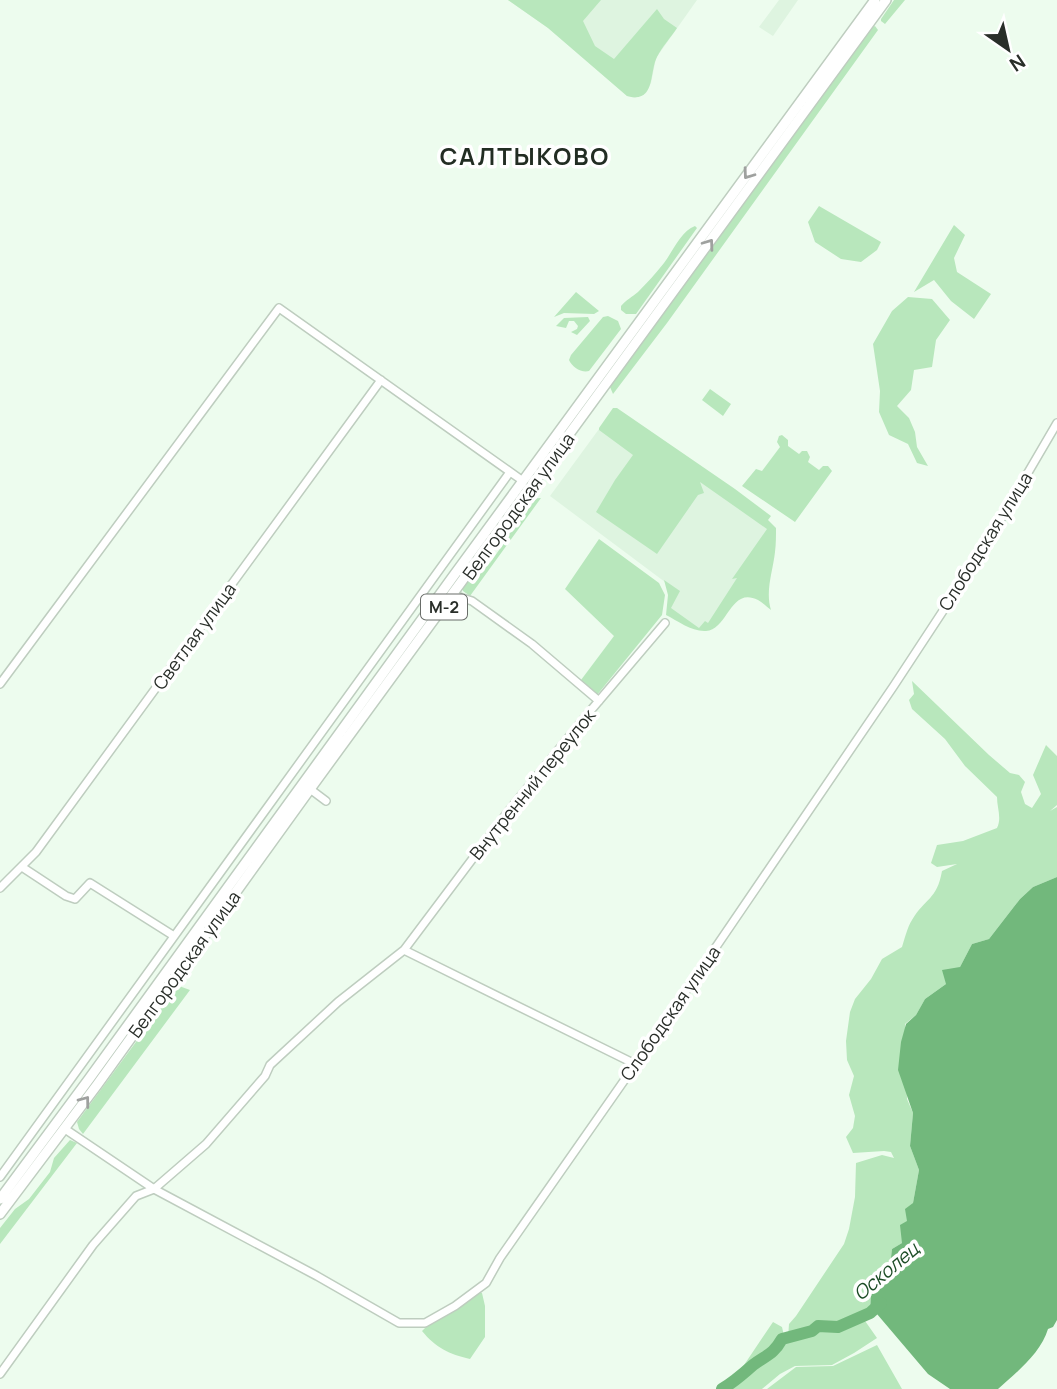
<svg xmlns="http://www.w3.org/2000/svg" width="1057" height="1389" font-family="Manrope,sans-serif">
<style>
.built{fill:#def4e0}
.green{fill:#b8e7bc}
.water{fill:#72b87c}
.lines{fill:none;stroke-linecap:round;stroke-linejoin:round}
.river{stroke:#72b87c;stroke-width:12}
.minor-casing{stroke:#becdbf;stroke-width:10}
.major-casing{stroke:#becdbf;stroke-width:12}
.minor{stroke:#fff;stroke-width:7}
.major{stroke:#fff;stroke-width:9}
.oneway{stroke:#9fa19f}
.labels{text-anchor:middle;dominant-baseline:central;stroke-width:7;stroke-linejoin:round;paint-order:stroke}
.shield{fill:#fff;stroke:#696d69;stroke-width:2}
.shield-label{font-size:16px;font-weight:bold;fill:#292e29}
.street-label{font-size:18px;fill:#292e29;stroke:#fff}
.water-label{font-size:19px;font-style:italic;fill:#1c4d26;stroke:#fff}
.district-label{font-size:24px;font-weight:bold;letter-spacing:2px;fill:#222d23;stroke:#fff}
</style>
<rect width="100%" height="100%" fill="#edfcee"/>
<!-- built -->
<path class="built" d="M508,0H697L656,58L651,83L646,93L635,98L627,96L548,28Z
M779,0H798L773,36L759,27Z
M610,414L775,528L706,628L696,629L668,610L669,585L550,496Z"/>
<!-- green -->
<path class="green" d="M508,0H601L583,21L595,46L614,59L657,9L664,19L677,28C671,37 662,47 657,57C649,72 656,104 627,96L548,28Z
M894,0H905L885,24L881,21V19Z
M875,26L878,30L667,323L613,394L610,387L613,382L778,156L866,32L870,28Z
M819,206L881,242L877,250L861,262L841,259L815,242L808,222Z
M954,225L965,235L954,258L957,272L991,294L974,319L951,301L934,280L914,292Z
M695,226L697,228L636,314H626L621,310V306C626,300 632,297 638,292C647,283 656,273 664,263C673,251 681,231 695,226Z
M576,292L599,311L594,314L564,313L554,317Z
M908,297L932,299L950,320L936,340L932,367L914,370L911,390L897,406L909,418L915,432L917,447L928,466L917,463L908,444L889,435L879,412L880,391L873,344L892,311Z
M608,316L618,321L621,329L589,371C581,373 572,367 569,360L571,355L603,317Z
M588,317L590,321L577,335L571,332L577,329L578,326L574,321H569L566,328L556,326L564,318Z
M710,389L731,404L723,416L702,400Z
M613,408H617L735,489L771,516L768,520L776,528C776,536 776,544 775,552C773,571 765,591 771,610C767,607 763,603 758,600C730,586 728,630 706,631C692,632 678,621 666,615L668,595L664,580L680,591L671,608L699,628L705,621L708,623L737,578L732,579L767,529L700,482L704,493L698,495L657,554L596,512L615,480L633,455L599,430V428Z
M782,435L788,440V446L799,454L802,451H807L810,457L808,462L819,470L823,466H828L832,471L795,522L742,486L756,469L762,471L780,447L777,442L779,436Z
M541,498L470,596L463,591V587L474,574L490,563L504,543L508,525L528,499Z
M599,539L659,583L665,595L662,615L597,695L581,680L614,636L565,589Z
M912,681L989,755L1010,773L1019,775L1025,782L1021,792L1025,804L1032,808L1041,794L1033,775L1046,745L1057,756V805L1050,811L1057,807V877L1033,887L1020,899L989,939L972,944L960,967L946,984L925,999L916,1015L905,1024L907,1099L913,1113L910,1146L919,1170L913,1203L902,1243L892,1249L890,1266L871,1292L870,1311L838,1325L819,1324L811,1330L788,1338L789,1324L796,1316L844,1244L849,1229L855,1197L856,1163L882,1155L894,1158L891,1152L884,1151L853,1153L846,1137L853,1128L855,1116L849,1095L854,1076L847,1060L846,1041L850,1012L855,999L871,979L882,959L902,947C905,938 907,928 912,920C925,898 937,900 942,871L957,864L937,867L931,863L937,845L963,841L997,828C1002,818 997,808 997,797L965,766L945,739L912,709L909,700L914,694Z
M179,986L190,990L83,1134L79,1129L77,1122L175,989Z
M70,1140L77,1143L0,1244V1228L15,1209L29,1199L50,1172L54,1158Z
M479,1292L482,1293L485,1306V1337L470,1359C449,1354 436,1348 422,1331L428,1325L453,1312Z
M863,1318L877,1338L854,1353L832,1365L795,1366L780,1374L762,1389H726L739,1381L756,1366L778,1351L780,1343L755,1361L737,1378L716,1389L740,1371L773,1322L782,1327L785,1340L810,1334L822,1328H838Z
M877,1345L902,1389H767L796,1367L833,1366Z"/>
<!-- water -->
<path class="water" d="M1057,877V1320L1053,1327L1048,1329C1041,1353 1016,1373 998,1389H950L928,1374L877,1314L870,1313L871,1292L890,1266L892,1249L902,1243L900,1225L907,1221L905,1209L913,1203L919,1170L910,1146L913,1113L898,1070L901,1042L906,1024L916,1015L925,999L946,984L942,970L960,967L972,944L989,939L1020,899L1033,887Z"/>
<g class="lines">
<!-- river -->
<path class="river" d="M722,1389C734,1382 743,1374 753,1365C766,1355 773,1355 782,1339L812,1331L818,1326L838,1327L870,1313L881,1303"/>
<defs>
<path id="minor" d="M453,595L472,601L532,644L599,701
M0,684L279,308L523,481
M310,789L326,801
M22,867L66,896L75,899L90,883L174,936
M0,888L36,852L381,380
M404,950L635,1064
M65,1129L154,1189L317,1276L399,1323H425L455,1306L486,1283L500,1258L656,1035L893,687L981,553L1057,423
M0,1177L510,472
M0,1374L93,1245L136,1196L154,1189L206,1144L265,1076L270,1065L338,1002L404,950L507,813L586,716L665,623"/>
<path id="major" d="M0,1199L89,1079L452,578L875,0
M0,1214L97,1085L310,789L886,0"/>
</defs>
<!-- minor casing -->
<use href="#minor" class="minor-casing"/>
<!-- major casing -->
<use href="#major" class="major-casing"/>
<!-- minor -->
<use href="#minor" class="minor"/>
<!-- major -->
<use href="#major" class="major"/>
</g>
<!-- one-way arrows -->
<defs><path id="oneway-chevron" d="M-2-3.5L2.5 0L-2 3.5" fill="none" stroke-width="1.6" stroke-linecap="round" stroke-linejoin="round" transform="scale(1.75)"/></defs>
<g class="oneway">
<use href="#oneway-chevron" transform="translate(748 174) rotate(126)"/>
<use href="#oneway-chevron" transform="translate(709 244) rotate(-54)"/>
<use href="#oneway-chevron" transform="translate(85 1101) rotate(-53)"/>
</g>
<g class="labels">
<!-- shield labels -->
<rect class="shield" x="421" y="594.5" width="46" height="25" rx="5"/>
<g class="shield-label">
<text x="444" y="607">М-2</text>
</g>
<!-- street labels -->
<g class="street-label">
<text transform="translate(518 506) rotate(-54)">Белгородская улица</text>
<text transform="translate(985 541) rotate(-58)">Слободская улица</text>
<text transform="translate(194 636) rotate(-54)">Светлая улица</text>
<text transform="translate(532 784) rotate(-51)">Внутренний переулок</text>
<text transform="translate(184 964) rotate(-54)">Белгородская улица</text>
<text transform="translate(670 1013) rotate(-55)">Слободская улица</text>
</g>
<!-- water labels -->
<g class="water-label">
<text transform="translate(886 1271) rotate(-40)">Осколец</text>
</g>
<!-- district labels -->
<g class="district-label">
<text x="525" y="155">САЛТЫКОВО</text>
</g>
</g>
<!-- north arrow -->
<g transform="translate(1008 49) rotate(146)" stroke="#ffffff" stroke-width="5" paint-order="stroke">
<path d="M0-5L12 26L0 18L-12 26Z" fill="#292e29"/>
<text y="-10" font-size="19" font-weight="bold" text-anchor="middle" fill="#292e29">N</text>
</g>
</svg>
